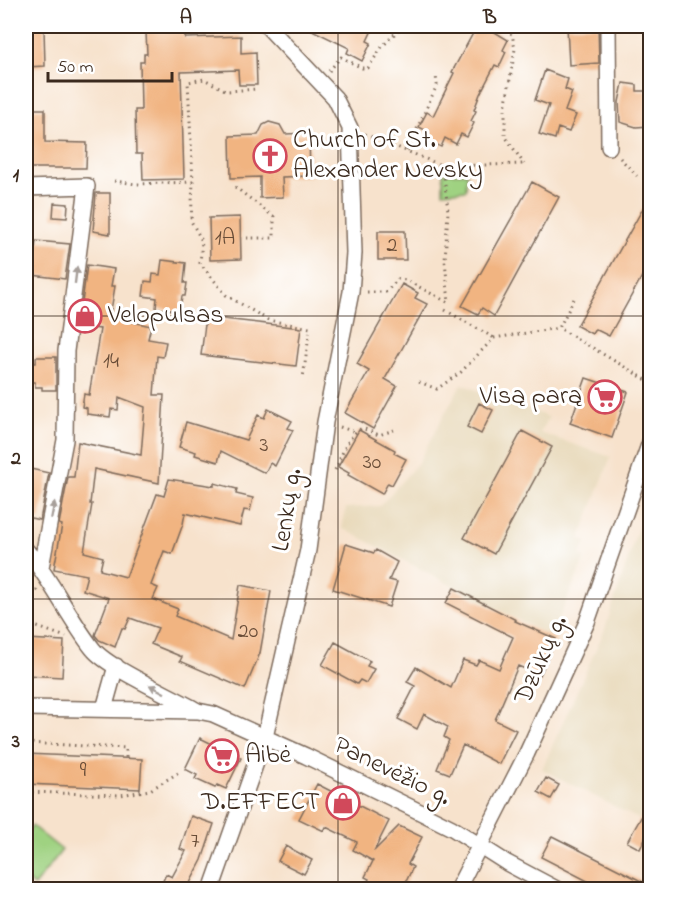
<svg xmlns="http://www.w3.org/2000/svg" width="676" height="915" font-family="'Indie Flower',sans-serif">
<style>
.built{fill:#e8d9ba}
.green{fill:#9fd281;stroke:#6d7e50;stroke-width:1.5}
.building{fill:#f1b481}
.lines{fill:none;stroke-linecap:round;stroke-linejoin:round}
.street-casing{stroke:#7d6a5b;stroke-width:18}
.path{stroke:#7d6a5b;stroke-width:3;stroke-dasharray:1.5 4.5;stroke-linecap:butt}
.street{stroke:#fff;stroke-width:15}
.oneway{fill:#a79f9a}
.grid{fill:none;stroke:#3b2a1e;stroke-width:1.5;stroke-opacity:0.55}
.labels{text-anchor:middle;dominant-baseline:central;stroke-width:6;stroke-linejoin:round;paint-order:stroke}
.number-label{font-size:22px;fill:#684c37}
.poi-label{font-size:26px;fill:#3b2a1e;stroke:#fff;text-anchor:start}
.street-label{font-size:26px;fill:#3b2a1e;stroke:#fff}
.neatline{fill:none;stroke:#3b2a1e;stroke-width:2}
.grid-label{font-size:20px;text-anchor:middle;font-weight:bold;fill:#3b2a1e}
</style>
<rect width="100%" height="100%" fill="#fff"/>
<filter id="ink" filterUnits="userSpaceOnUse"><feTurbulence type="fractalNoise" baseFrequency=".0167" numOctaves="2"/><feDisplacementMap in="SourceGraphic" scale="12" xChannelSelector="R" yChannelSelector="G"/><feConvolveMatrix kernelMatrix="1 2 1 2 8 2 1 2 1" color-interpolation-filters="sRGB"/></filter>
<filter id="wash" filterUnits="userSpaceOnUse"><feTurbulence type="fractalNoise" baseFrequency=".008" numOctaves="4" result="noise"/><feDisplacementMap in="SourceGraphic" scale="24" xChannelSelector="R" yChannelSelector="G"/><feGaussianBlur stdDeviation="1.35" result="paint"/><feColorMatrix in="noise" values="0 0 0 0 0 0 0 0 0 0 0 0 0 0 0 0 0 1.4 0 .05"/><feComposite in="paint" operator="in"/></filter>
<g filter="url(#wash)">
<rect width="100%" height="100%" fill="#f7e2cc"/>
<!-- built -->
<path class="built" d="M461,384L549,417L540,433L611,457L580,538L586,542L580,555L585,558L551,637L342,528L346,508L380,506L418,463Z
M650,492V825L542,769L605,629Z"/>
<!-- green -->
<path class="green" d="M443,173H467L466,190L443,192Z
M32,826L62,850L34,886L26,880V834Z"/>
<g id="blocks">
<!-- building -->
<path class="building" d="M304,26H374L367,41L371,43L362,61L347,53L349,48Z
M477,26H485L508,40L503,50L506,52L499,67L495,65L480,94L474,110L476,111L471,121L474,123L467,137L461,134L456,144L445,138L441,147L425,139L429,132L419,127L427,112L433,116L454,73L452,72Z
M567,26H598L599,63L569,65Z
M28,28H44L45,66L26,67V31H28Z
M185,31V38L241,36V53L256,52L257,85H239L238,70L181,72L184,179L143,180L142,154H136L135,110H141L140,62H144V54H147L146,32Z
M545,70L568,79L565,89L572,92L565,111L576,115L569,132L558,128L555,139L539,134L549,105L535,100Z
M623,83L637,85V91H647L649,126L636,127L620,122L619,102Z
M27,109H45V142L87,143L86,168H26Z
M269,122L280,125L285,134L309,133L310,176L282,177L283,197L260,198V177L231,178L230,136L258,135L263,125Z
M532,182L559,197L494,316L482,308L478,314L462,306Z
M96,193H110V234L93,231Z
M651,194V260L609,336L595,329L592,334L577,326Z
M54,203L68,204L67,218L53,217Z
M240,217L241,259L210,260L209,218Z
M378,231H405L406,260H378Z
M36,241L70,244L65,279L32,275Z
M162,260L186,263L184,283H187L185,296H182L180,311L156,308L157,298L143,296L145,281L152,282L153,274L160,275Z
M87,265L114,269L111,286H115L110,317L151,326L148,339L166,342L163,357L157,356L154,395H164L159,483L94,469L90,504H92L84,552L103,557L100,570L126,577L157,494L164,496L169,479L214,486V483L237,489L236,494L253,498L250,511L244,510L240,526L185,513L183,524L172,554L164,551L151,585L158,588L153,599L178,609L175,616L231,640L240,585L271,591L260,653L245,689L180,661L182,657L151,644L158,628L130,618L125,629L122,628L115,647L99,640L95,635L109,598L83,590L87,575L54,569L62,525L59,524L68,477H74L78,442L141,455L145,407L119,397L118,410L111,409L110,417L87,414V408L82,407L84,394L89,395L100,329L79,326Z
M402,284L418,293L415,298L427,304L385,379L397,386L373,429L345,413L369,371L357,364Z
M206,317L301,328L296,366L201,355Z
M36,357H56V390H42V387H35V382H30L31,363H36Z
M586,378L628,392L612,438L570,423Z
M479,403L493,410L481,434L467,427Z
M268,409L292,421L288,428L293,430L275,466L270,463L265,473L221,451L218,462L195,455L196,452L179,447L186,422L246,440L258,415L264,418Z
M359,430L395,450L394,453L406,459L392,485L388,483L382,494L348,475L349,473L338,467Z
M522,431L552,447L494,554L464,538Z
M26,468L49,473L40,520L26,517Z
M346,544L374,553L376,550L397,562L389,580L397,582L389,607L333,589Z
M454,588L516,620L515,621L556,639L540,675L518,666L495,720L516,730L499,764L463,745L450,774L437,769L449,740L444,737L448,727L424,714L417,729L398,719L415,686L407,682L416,667L451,688L463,660L476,665L479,660L499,669L513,637L446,603Z
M26,639L64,641L62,677L26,675Z
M335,642L370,661L367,666L374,669L366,683L360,680L357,684L322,665Z
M200,738L241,758L226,789L217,785L215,788L195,779L197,775L185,769Z
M26,754L142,759L140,789L26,784Z
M546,778L559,785L551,799L538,792Z
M317,784L389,821L374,851L399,826L422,837L408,864L413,867L402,890H364L369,879L365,877L373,861L353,850L357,842L326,827L324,831L299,819Z
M651,800V838L646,836L640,849L627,842Z
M191,816L214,824L202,860L189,885L198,890H159L166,874L172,877L186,851L180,849Z
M552,836L651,886V890H605L541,857Z
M286,846L312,860L304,874L278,861Z"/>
</g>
</g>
<g filter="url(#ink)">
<use href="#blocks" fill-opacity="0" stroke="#7d6a5b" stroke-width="1.5"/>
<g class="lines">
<defs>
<path id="street" d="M608,26L609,147
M26,188L87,186L66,351L65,440L41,567
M26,550C52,580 68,617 93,649C108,668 172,696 196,710
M26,708L198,711L213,714L306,756L414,809L452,828L507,863L558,890
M104,709L116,666
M211,890L265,737L289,632L308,550L325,422L351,292L354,253L350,128L335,98L267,26
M457,890L527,753L587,622L650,442"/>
</defs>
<!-- street casing -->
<use href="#street" class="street-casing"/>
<!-- path -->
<path class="path" d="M501,26L512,34L515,49L505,109V136L524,164
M329,71L341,57L362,68H368L382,47L402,26
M365,134L443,166L524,164
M407,151L437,85L436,75
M620,158L637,176
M443,166L448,211L445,260L449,303
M114,181L136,184L193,182L191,221L202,241L200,263L226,295L268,320L310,328L303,378
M193,182L188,82L204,79L227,91L258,89
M235,187L274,217V238H247
M367,292H386L398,279L406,280L449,303
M574,299L559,328L650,382
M445,310L494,338
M419,382L437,389L461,372L494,338L559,328
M340,427L355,432
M335,470C342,455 347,436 362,428L379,435L394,430
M26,606L37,590
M26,623L66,637
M26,743L126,748V758
M26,792L121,795L150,790L178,773"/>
<!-- street -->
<use href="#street" class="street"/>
</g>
<!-- one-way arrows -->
<defs><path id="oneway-solid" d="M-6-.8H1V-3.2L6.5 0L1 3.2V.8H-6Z" transform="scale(1.5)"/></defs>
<g class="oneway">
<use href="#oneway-solid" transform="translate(76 275) rotate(-83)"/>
<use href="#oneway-solid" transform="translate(53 510) rotate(-79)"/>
<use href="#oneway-solid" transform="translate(157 689) rotate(-152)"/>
</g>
</g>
<!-- grid -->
<path class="grid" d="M338,26V890M26,316H650M26,599H650"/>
<!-- icons -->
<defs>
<symbol id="church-ring" viewBox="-11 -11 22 22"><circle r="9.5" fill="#fff" stroke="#d1495b" stroke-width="1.5"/><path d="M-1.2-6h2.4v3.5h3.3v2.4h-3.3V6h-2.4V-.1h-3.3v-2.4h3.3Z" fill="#d1495b"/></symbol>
<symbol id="shop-ring" viewBox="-11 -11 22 22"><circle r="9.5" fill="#fff" stroke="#d1495b" stroke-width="1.5"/><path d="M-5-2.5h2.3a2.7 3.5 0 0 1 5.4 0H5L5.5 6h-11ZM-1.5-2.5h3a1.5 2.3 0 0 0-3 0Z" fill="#d1495b"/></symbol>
<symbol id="supermarket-ring" viewBox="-11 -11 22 22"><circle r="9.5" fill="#fff" stroke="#d1495b" stroke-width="1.5"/><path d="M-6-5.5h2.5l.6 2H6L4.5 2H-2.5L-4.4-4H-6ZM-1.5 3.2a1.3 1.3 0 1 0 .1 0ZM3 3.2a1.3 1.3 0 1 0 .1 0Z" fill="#d1495b"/></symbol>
</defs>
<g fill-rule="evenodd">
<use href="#church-ring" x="251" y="137" width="38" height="38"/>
<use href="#shop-ring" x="66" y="297" width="38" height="38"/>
<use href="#supermarket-ring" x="586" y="378" width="38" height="38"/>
<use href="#supermarket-ring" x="203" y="737" width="38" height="38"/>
<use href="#shop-ring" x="324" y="784" width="38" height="38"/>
</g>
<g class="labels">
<!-- number labels -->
<g class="number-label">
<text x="225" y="239">1A</text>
<text x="392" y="246">2</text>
<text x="111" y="362">14</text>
<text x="264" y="446">3</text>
<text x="372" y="463">30</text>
<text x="248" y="632">20</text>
<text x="83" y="771">9</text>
<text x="195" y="842">7</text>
</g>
<!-- poi labels -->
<g class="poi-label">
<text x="293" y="141">Church of St.<tspan x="293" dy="30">Alexander Nevsky</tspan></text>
<text x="108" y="316">Velopulsas</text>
<text x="582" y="397" text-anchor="end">Visą parą</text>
<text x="245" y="756">Aibė</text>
<text x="320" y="803" text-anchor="end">D.EFFECT</text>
</g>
<!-- street labels -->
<g class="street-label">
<text transform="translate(288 510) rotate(-81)">Lenkų g.</text>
<text transform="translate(542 660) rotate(-66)">Dzūkų g.</text>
<text transform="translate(392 772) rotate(26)">Panevėžio g.</text>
</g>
</g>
<!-- margin -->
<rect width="676" height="915" fill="none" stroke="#fff" stroke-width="66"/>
<!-- scale -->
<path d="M48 72v9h124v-9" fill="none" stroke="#3b2a1e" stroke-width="3"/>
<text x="57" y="72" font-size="18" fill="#3b2a1e" stroke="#ffffff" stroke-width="4.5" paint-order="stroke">50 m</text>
<rect x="33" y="33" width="610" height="849" class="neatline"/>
<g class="grid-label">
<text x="186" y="23">A</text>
<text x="490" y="23">B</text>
<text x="16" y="181">1</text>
<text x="16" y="464">2</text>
<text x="16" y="747">3</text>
</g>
</svg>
